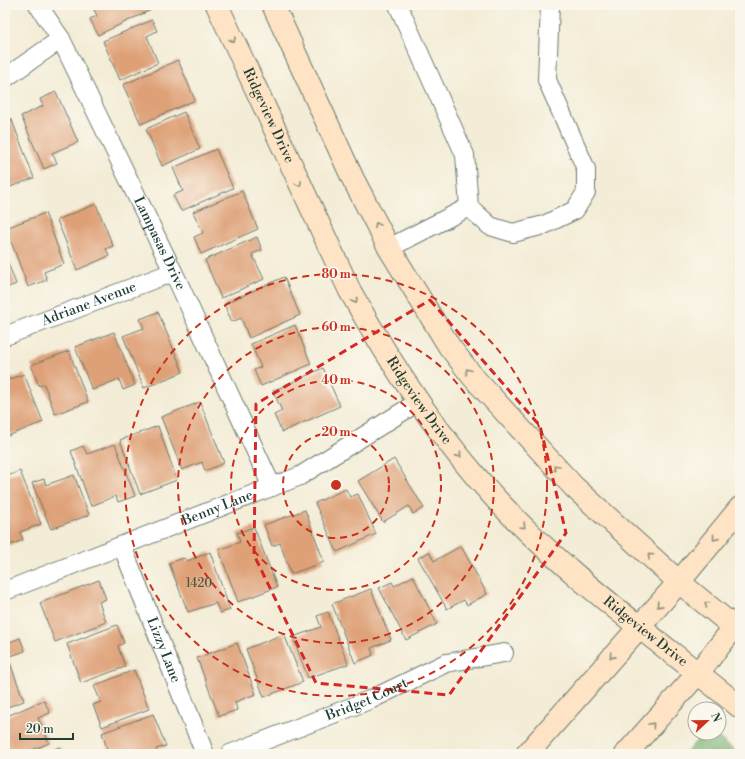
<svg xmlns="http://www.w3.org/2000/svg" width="745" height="759" font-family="'Libre Bodoni',serif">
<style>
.forest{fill:#70ab6a;stroke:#48744f}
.building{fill:#dea077}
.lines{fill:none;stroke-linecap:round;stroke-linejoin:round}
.minor-casing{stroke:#697a6d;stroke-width:20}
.secondary-casing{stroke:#697a6d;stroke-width:24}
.minor{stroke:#fff;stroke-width:18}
.secondary{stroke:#fee4c5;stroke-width:22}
.oneway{stroke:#8e907c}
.marked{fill:none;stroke:#d62828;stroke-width:3;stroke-dasharray:8 5;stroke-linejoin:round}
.ring{fill:none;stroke:#c8321e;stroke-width:2;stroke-dasharray:7 5}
.labels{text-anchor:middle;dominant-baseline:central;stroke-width:3.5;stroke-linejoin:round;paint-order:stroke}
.number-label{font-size:12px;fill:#4f5645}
.street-label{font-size:14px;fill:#1f3d34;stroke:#fbf7ec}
.centre{fill:#c8321e;stroke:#fbf7ec;stroke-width:2}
.ring-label{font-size:12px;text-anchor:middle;font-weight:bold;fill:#c8321e;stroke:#fbf7ec;stroke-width:3.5;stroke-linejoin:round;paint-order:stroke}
</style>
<rect width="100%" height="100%" fill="#fbf7ec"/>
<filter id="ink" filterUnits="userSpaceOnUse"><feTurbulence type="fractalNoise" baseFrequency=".025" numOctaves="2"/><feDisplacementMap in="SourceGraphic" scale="8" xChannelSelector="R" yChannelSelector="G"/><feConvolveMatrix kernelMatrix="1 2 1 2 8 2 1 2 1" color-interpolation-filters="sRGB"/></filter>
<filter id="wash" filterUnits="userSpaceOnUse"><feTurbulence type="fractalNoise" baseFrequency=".012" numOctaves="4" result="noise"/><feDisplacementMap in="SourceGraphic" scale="16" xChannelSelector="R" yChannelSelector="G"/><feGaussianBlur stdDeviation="0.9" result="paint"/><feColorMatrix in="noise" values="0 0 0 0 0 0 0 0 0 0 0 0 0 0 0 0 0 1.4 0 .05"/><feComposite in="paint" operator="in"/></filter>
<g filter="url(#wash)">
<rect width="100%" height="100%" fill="#f3ecd6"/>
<!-- forest -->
<path class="forest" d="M703,733H712L740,754H685Z"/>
<g id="blocks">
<!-- building -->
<path class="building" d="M92,5H154L155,8L98,35L90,19L97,16Z
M152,20L157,31L147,36L158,63L120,80L103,41Z
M178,60L195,100L141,124L123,85Z
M56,92L78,142L52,153L57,163L44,169L21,116L43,106L40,99Z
M184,112L200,149L162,166L146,129Z
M11,118L34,178L5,189V121Z
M216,149L233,188L181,211L173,195L183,191L173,168Z
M242,191L258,229L201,254L194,237L203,233L193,212Z
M96,204L113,246L106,249L109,256L77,270L57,220Z
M45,213L64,264L44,272L47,280L28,287L6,228Z
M257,237L262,250L252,254L264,279L221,298L205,260Z
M5,255L16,284L6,288L9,296L5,297Z
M284,277L300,315L249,338L241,318L232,322L224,304Z
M158,312L183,372L144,388L123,336L144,328L140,319Z
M295,325L311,364L261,386L254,370L261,367L251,344Z
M114,332L135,385L123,390L119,379L92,390L75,347Z
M69,351L88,402L55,414L44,384L39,386L31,365Z
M323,368L340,406L282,432L274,415L282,411L273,391Z
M24,374L43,422L5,437V381Z
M200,402L224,463L205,471L202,462L182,470L161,417Z
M158,426L177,480L140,494L120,440Z
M115,444L135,496L118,502L116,496L91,506L71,451L83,446L87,454Z
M394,459L424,508L413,514L409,506L383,522L358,481Z
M20,471L41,524L20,532L23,540L5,547V477Z
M74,475L89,515L51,529L32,483L44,479L46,485Z
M346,489L350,497L358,494L376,534L337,552L315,503Z
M305,510L324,562L291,574L280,543L272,546L264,525Z
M254,527L277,587L238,602L219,550L240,542L237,533Z
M461,546L487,594L467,605L464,600L447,609L418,558L429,552L434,561Z
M210,552L230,610L220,613L216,603L188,612L169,563L184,558L187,561Z
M413,576L437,624L406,640L379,588L392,582L394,586Z
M99,580L106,599L99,602L106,622L55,642L40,603Z
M371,589L391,640L371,648L373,655L355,663L332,604Z
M328,612L348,664L308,678L293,637L321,627L317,616Z
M117,625L124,643L118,646L125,667L81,683L67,644Z
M5,630L10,642L20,638L25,651L5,658Z
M284,634L303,682L264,697L246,649Z
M237,643L256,694L235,702L237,710L219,716L197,658Z
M10,663L24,701L5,708V665Z
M134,670L149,709L102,727L93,705L101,702L94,686Z
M44,700L50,713L38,718L49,743L23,754H5V717Z
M153,714L166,746L156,749L158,754H109L102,733Z
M60,747L63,754H41Z"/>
</g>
</g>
<g filter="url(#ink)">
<use href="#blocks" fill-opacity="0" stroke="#697a6d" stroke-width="1"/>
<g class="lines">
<defs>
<g id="minor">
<path id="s1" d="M38,5L61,39L179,284L272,487"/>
<path d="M398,5L465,155L469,207L490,226L513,233L544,225L575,210L586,192V169L547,80L550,5"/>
<path d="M5,78L61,39"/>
<path d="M389,248L469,207"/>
<path id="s2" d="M5,336L173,272"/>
<path id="s3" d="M122,546L205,754"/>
<path id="s4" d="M5,591L300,476L418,402"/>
<path id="s5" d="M230,754L372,699L446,663L504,653"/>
</g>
<g id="secondary">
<path id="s6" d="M217,5L350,291C391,365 437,435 495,498C568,577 657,639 740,707"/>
<path d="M273,5L353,179L389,248L449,346L473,377L574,487L679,582L740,632"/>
<path d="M527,754L679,582L740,508"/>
<path d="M626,754L698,673L740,620"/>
</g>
</defs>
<!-- minor casing -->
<use href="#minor" class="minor-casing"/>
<!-- secondary casing -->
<use href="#secondary" class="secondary-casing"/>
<!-- minor -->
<use href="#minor" class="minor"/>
<!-- secondary -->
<use href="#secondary" class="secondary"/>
</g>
<!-- one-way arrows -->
<defs><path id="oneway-chevron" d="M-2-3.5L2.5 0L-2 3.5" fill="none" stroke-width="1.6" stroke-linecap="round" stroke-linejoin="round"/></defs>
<g class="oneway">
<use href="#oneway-chevron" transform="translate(233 40) rotate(65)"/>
<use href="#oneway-chevron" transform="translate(299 184) rotate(65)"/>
<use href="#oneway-chevron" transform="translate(377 225) rotate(-118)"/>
<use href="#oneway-chevron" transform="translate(355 301) rotate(61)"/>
<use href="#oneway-chevron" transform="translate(468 371) rotate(-127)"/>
<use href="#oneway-chevron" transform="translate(459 455) rotate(51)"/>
<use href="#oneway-chevron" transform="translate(556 467) rotate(-133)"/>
<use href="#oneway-chevron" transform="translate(523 526) rotate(45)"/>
<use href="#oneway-chevron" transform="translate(715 538) rotate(129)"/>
<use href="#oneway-chevron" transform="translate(650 556) rotate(-138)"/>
<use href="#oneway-chevron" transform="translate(707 604) rotate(-141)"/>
<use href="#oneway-chevron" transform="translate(659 605) rotate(132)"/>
<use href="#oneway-chevron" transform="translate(612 656) rotate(132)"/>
<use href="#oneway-chevron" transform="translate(652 725) rotate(-49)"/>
</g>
</g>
<!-- marked area -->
<path class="marked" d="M430,300L540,426L566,533L449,695L316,683L254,555L256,404Z"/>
<!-- distance rings -->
<g class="ring">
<circle cx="336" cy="485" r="53"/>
<circle cx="336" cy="485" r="105"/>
<circle cx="336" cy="485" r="158"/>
<circle cx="336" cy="485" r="211"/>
</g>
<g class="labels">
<!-- number labels -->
<g class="number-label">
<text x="199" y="583">1420</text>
</g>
<!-- street labels -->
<g class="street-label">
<text stroke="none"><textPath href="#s6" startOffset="122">Ridgeview Drive</textPath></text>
<text stroke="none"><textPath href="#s1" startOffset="268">Lampasas Drive</textPath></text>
<text stroke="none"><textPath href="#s2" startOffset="90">Adriane Avenue</textPath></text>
<text stroke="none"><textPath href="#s6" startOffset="445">Ridgeview Drive</textPath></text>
<text stroke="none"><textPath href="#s4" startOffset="228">Benny Lane</textPath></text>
<text stroke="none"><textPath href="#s6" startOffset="770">Ridgeview Drive</textPath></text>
<text stroke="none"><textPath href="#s3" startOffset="112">Lizzy Lane</textPath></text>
<text stroke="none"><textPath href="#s5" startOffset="147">Bridget Court</textPath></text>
</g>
</g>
<circle cx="336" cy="485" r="6" class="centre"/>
<g class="ring-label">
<text x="336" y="278">80 m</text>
<text x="336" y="331">60 m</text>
<text x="336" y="384">40 m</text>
<text x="336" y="436">20 m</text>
</g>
<!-- margin -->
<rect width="745" height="759" fill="none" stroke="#fbf7ec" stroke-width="20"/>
<!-- north arrow -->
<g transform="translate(707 721) rotate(68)"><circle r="19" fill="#fbf7ec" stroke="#a3ada2"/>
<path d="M0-3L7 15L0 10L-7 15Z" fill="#c8321e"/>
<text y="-6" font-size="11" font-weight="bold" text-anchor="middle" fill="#1f3d34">N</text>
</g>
<!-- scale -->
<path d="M20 733v6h53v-6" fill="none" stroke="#1f3d34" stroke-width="2"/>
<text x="26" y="733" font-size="12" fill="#1f3d34" stroke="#fbf7ec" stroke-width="3" paint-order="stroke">20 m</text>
</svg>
